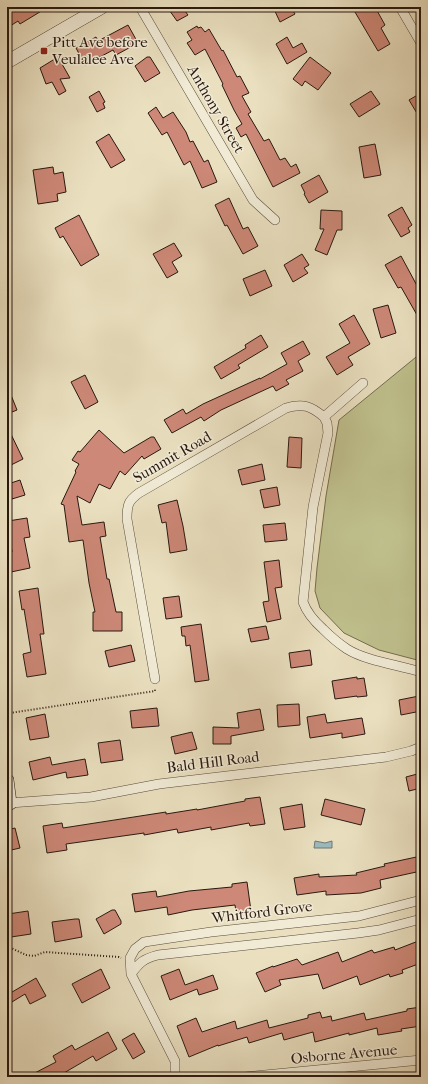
<svg xmlns="http://www.w3.org/2000/svg" width="428" height="1084" font-family="'IM FELL French Canon',serif">
<style>
.green{fill:#bfc08d;stroke:#746c4e}
.water{fill:#9dbabe;stroke:#6f7978}
.building{fill:#cd8877;stroke:#291810}
.lines{fill:none;stroke-linecap:round;stroke-linejoin:round}
.street-casing{stroke:#594a3c;stroke-width:10}
.secondary-casing{stroke:#291810;stroke-width:14}
.path{stroke:#291810;stroke-width:2;stroke-dasharray:1 2;stroke-linecap:butt}
.street{stroke:#f1ebd6;stroke-width:9}
.secondary{stroke:#f1ebd6;stroke-width:13}
.poi-dot{fill:#8f2418;stroke:#f1ebd6;stroke-width:1.5}
.labels{text-anchor:middle;dominant-baseline:central;stroke-width:3;stroke-linejoin:round;paint-order:stroke}
.poi-label{font-size:15px;fill:#291810;stroke:#f1ebd6;text-anchor:start}
.street-label{font-size:15px;fill:#291810;stroke:#f1ebd6}
</style>
<rect width="100%" height="100%" fill="#eae0c0"/>
<filter id="stains"><feTurbulence type="fractalNoise" baseFrequency=".005" numOctaves="4"/><feColorMatrix values="0 0 0 0 .2 0 0 0 0 .09 0 0 0 0 .02 0 0 0 .5 -.17"/></filter>
<radialGradient id="worn" r=".72"><stop offset=".6" stop-color="#630" stop-opacity="0"/><stop offset="1" stop-color="#630" stop-opacity=".3"/></radialGradient>
<!-- green -->
<path class="green" d="M421,353L420,630L421,661L379,650L344,633L320,608L315,591L317,568L326,496L339,420Z"/>
<!-- water -->
<path class="water" d="M315,841L325,843L332,841V848H314Z"/>
<!-- building -->
<path class="building" d="M9,7H48L20,24L18,21L7,28V13L11,10Z
M167,7H182L188,15L177,21Z
M273,7H291L295,14L280,22Z
M352,7H375L385,25L381,28L390,44L378,51Z
M128,25L138,43L116,55L113,50L85,65L76,48L96,37L98,41Z
M197,26L198,28L201,27L205,32L209,29L222,51L223,50L237,77L240,76L249,93L242,96L251,112L248,114L264,141L269,139L280,160L285,158L291,167L296,164L300,173L273,187L246,134L241,137L236,128L242,124L234,110L222,85L223,84L205,49L195,55L187,43L192,40L187,32Z
M287,37L293,48L302,43L307,52L287,64L276,44Z
M58,57L70,78L60,79L66,91L59,95L52,82L46,84L40,68Z
M147,57H150L160,73L145,82L135,66Z
M310,57L331,73L318,90L305,81L302,86L293,79Z
M99,91L105,102L103,103L105,108L97,112L89,97Z
M371,91L380,104L359,117L350,104Z
M421,93V120L409,100Z
M156,107L163,118L173,112L186,132L190,142L193,141L204,162L208,160L217,182L202,188L190,161L184,165L167,132L162,135L148,113Z
M109,134L125,160L111,168L96,142Z
M375,144L381,175L364,178L359,147Z
M53,167L54,174L63,172L66,192L57,194L58,201L38,204L33,170Z
M319,175L328,192L309,203L304,194L305,193L301,185Z
M229,198L243,229L248,227L258,246L243,254L227,225L225,226L215,205Z
M402,207L412,225L408,228L410,232L401,237L388,215Z
M321,210L342,211V230H337L327,255L315,250L324,229H320Z
M79,215L99,255L81,266L63,236L60,238L55,228Z
M174,243L182,256L172,262L178,272L167,278L153,254Z
M302,254L309,265L304,268L308,273L293,282L284,265Z
M401,256L421,293V322L401,287L398,288L385,265Z
M265,270L272,286L250,296L243,279Z
M388,305L396,333L381,338L373,309Z
M354,315L370,344L348,357L353,365L337,375L326,357L350,343L339,324Z
M261,335L268,347L238,365L240,368L221,379L214,367L246,348L245,345Z
M303,341L310,354L298,361L303,371L286,380L289,384L276,391L273,386L221,410L204,421L201,417L172,433L164,420L183,409L186,414L203,404L260,378V379L287,364L281,353Z
M85,375L98,402L85,409L71,382Z
M7,385L17,410L7,414Z
M7,426L23,459L7,467Z
M99,430L124,453L151,437H154L161,449L144,459L142,456L125,475L120,471L110,489L99,484L90,503L77,496L82,525L104,522L106,536L100,537L107,579H109L116,612H122V631H93V612H95L89,583L83,540L69,542L64,505L61,504L76,472L75,471L79,464L72,460L78,451L80,452Z
M289,437L302,438L301,468L287,467Z
M262,464L265,480L242,485L238,470Z
M20,480L25,495L12,499L8,484Z
M277,487L280,505L264,508L260,490Z
M177,500L183,526L187,550L170,553L166,522L162,523L158,505Z
M27,518L30,537L24,538L30,568L11,572L7,553L12,552L8,521Z
M285,523L287,540L265,542L263,525Z
M279,560L282,587L275,588L281,619L267,622L263,602L269,601L264,562Z
M38,588L44,634H40L46,674L27,677L23,654L31,652L24,609L22,610L19,591Z
M179,596L182,617L166,619L163,598Z
M201,624L209,680L195,682L190,645L186,646L185,636H182L181,627Z
M266,626L269,639L251,642L248,629Z
M131,645L135,661L109,667L105,651Z
M310,650L312,665L291,668L289,653Z
M357,677V679L364,678L367,696L357,697V696L335,699L332,681Z
M419,696L421,711L401,715L399,700Z
M299,704L300,725L278,727L277,705Z
M157,708L159,726L132,728L130,711Z
M260,709L264,730L231,736V744H213V727L239,728L237,713Z
M45,714L49,737L30,740L26,718Z
M325,714L327,723L362,718L365,734L342,738V733L310,738L307,717Z
M192,732L197,749L175,754L171,737Z
M120,740L123,760L101,763L98,743Z
M50,757L52,765L85,759L88,775L67,778L66,772L33,780L29,762Z
M421,773V788L409,791L406,777Z
M260,797L265,824L250,826L249,823L211,830V827L178,833L177,829L144,835V833L66,844L67,850L47,853L43,826L62,823L63,828L166,812V814L197,809V810L245,801V799Z
M325,799L365,809L361,825L321,815Z
M302,804L305,827L284,830L280,808Z
M15,828L20,848L7,851V830Z
M421,856V871L380,880L381,888L361,893L326,895V891L297,895L294,878L319,874V877L357,875L356,873L385,866L384,864Z
M247,882L251,911L236,912L235,905L192,910L168,915L167,907L135,912L132,894L156,891L157,897L189,891L232,887V884Z
M112,910H115L121,921V924L104,934L96,919Z
M28,911L31,934L11,937L8,914Z
M75,919H79L82,937L55,942L52,922Z
M421,940V963L402,970L403,973L390,977L389,974L360,985L357,976L323,989L318,974L279,980L281,985L265,992L256,973L273,966V967L297,959L302,965L338,952L342,962L372,950L374,953L394,947L395,950Z
M101,969L110,988L82,1003L72,984Z
M179,969L185,985L213,975L218,989L199,995L197,989L170,1000L161,976Z
M36,978L46,996L30,1004L25,994L7,1005V995Z
M421,1007V1026L401,1029L402,1031L378,1035L377,1028L349,1035V1033L315,1042L313,1032L284,1040L282,1033L249,1043L247,1037L218,1046V1045L189,1057L177,1026L196,1018L202,1032L235,1021L237,1029L267,1020L269,1028L308,1018V1015L320,1012L322,1018L331,1016L332,1021L364,1013L366,1020L407,1011V1009Z
M108,1032L117,1049L96,1061L93,1056L57,1077H27L56,1062L53,1056L72,1045L75,1050Z
M134,1033L145,1052L133,1059L122,1040Z"/>
<g class="lines">
<defs>
<path id="street" d="M140,7L253,200L275,220
M400,7L421,43
M324,417L327,423L328,433L313,507L303,602C307,613 314,621 323,629C330,636 338,643 347,649C366,661 399,665 421,672
M155,679L127,519C127,505 128,501 139,493L286,408C303,403 311,406 324,417L363,383
M10,803L91,797L159,784L386,757L411,751L421,747
M131,974C140,962 143,959 158,955L358,933L379,930L421,919
M175,1077V1061L131,974L130,958L135,949L144,942L211,932L359,916L421,900
M245,1077L421,1060"/>
<path id="secondary" d="M7,62L102,7
M7,780L10,803L7,804"/>
</defs>
<!-- street casing -->
<use href="#street" class="street-casing"/>
<!-- secondary casing -->
<use href="#secondary" class="secondary-casing"/>
<!-- path -->
<path class="path" d="M7,714L10,713L155,691V689
M7,946L26,955L34,956L45,952L119,957L121,958"/>
<!-- street -->
<use href="#street" class="street"/>
<!-- secondary -->
<use href="#secondary" class="secondary"/>
</g>
<!-- markers -->
<rect class="poi-dot" x="40" y="47" width="8" height="8" rx="2"/>
<g class="labels">
<!-- poi labels -->
<g class="poi-label">
<text x="52" y="42">Pitt Ave before<tspan x="52" dy="17">Veulalee Ave</tspan></text>
</g>
<!-- street labels -->
<g class="street-label">
<text transform="translate(216 109) rotate(60)">Anthony Street</text>
<text transform="translate(172 457) rotate(-30)">Summit Road</text>
<text transform="translate(213 762) rotate(-7)">Bald Hill Road</text>
<text transform="translate(262 912) rotate(-7)">Whitford Grove</text>
<text transform="translate(344 1054) rotate(-5)">Osborne Avenue</text>
</g>
</g>
<!-- margin -->
<rect width="428" height="1084" fill="none" stroke="#eae0c0" stroke-width="24"/>
<rect x="8" y="8" width="412" height="1068" fill="none" stroke="#291810" stroke-width="2"/>
<rect x="12" y="12" width="404" height="1060" fill="none" stroke="#291810"/>
<rect width="100%" height="100%" filter="url(#stains)"/>
<rect width="100%" height="100%" fill="url(#worn)"/>
</svg>
